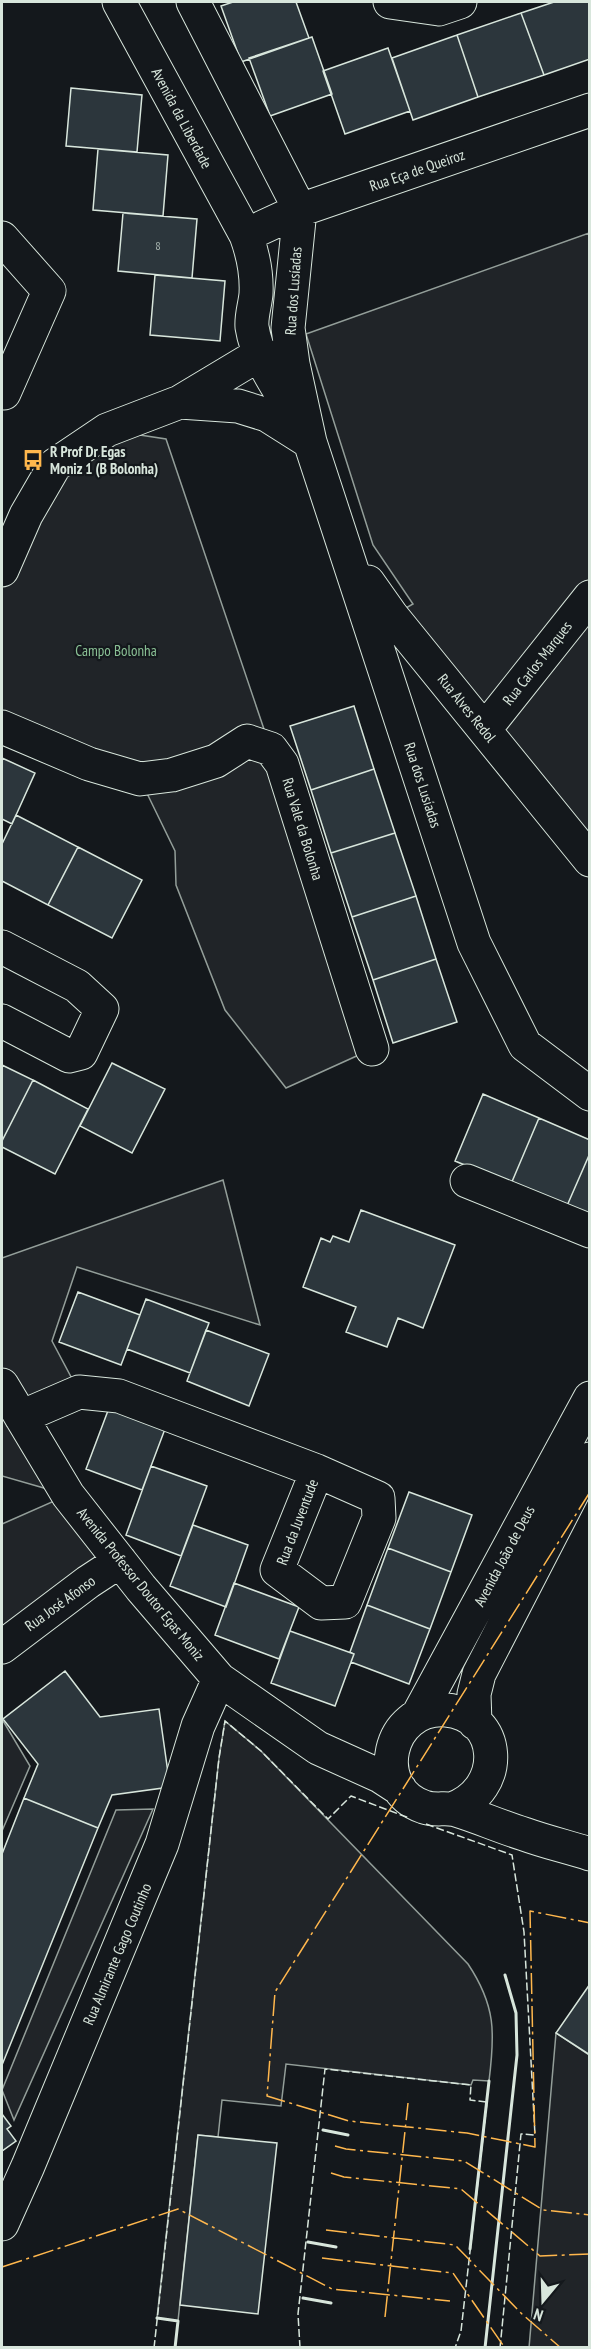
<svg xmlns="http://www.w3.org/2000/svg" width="591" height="2349" font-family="'PT Sans Narrow',sans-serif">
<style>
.green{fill:#202428;stroke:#939e99;stroke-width:1.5}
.building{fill:#2c363c;stroke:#d8e6dc;stroke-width:1.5}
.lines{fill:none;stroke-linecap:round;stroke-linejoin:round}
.minor-casing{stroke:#d8e6dc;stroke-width:35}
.minor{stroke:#14181c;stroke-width:33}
.fence{stroke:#d8e6dc;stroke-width:1.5;stroke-dasharray:8 3;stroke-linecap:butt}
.wall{stroke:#d8e6dc;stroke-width:3}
.power{stroke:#ffb74d;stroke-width:1.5;stroke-dasharray:21 4.5 3 4.5;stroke-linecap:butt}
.labels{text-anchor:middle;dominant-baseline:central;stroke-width:4.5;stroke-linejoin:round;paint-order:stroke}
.number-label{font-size:12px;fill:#adbab4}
.street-label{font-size:15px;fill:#d8e6dc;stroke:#14181c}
.poi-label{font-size:15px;font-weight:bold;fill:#d8e6dc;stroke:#14181c;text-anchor:start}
.park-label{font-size:15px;fill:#8ac095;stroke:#14181c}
</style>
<rect width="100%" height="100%" fill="#14181c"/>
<!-- green -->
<path class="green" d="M589,233V860L392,616L413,604L373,545L306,334Z
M107,430L166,439L372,1049L286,1088L225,1010L176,885L175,851L140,779L2,727V570L26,515Z
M223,1180L260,1325L77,1267L52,1341L79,1392L22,1417L120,1561L2,1648V1524L68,1495L2,1476V1258Z
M2,1719L30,1766L2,1831Z
M225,1721L261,1751L468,1964C496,2006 495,2033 489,2081L473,2080L471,2085L286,2064L281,2106L222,2100L218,2137L198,2135L178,2321L157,2318L219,1758Z
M153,1809L14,2120L2,2090L116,1810Z
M556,2033L589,2055V2347L529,2348Z"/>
<!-- building -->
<path class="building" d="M233,2H296L309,38L241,62L221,6Z
M554,2H590V59L544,75L521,13Z
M521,13L544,75L478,97L457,35Z
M457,35L478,97L413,120L392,58Z
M312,37L332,94L270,116L249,58Z
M388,48L410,111L345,134L323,71Z
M71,88L142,95L137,152L66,146Z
M98,149L168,155L163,216L93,210Z
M123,213L197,219L192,278L118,271Z
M155,275L225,281L220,341L150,335Z
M354,706L374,769L311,790L290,726Z
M2,758L35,773L12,824L2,819Z
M374,769L395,833L331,853L311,790Z
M16,815L78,847L48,905L2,881V844Z
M395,833L416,896L352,917L331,853Z
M78,847L142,880L112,938L48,905Z
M416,896L436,959L373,980L352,917Z
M436,959L457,1022L393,1043L373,980Z
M112,1063L165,1089L132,1153L80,1126Z
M2,1065L33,1080L2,1141Z
M33,1080L88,1109L55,1174L2,1147V1141Z
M483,1094L539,1118L511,1184L455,1161Z
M539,1118L590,1140V1153L566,1208L511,1184Z
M590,1153V1217L566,1208Z
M361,1210L455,1245L423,1328L398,1318L387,1347L346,1332L356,1307L303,1287L321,1238L330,1242L333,1236L349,1242Z
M78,1292L140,1315L121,1365L59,1342Z
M146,1299L209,1323L190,1373L127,1349Z
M206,1330L269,1354L249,1406L187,1381Z
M109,1408L165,1429L142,1490L86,1469Z
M151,1466L207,1486L181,1556L126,1535Z
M409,1492L472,1515L451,1572L388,1548Z
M193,1525L248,1545L226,1607L170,1586Z
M388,1548L451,1572L430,1629L367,1605Z
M234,1583L299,1607L279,1659L215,1635Z
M367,1605L430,1629L409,1684L351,1662L354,1654L350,1652Z
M290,1631L354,1654L335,1706L271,1683Z
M65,1671L100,1717L159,1709L170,1787L112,1795L98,1828L24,1798L38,1764L3,1719Z
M24,1798L98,1828L2,2065V1854Z
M590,1984V2055L556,2033Z
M2,2114L11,2126L7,2129L16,2141L2,2151Z
M198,2135L277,2143L258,2314L180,2305Z"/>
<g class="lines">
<defs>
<path id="minor" d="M119,2L246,235C253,254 257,274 256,294C255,305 251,316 252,327C257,359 278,387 294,414
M193,2L300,210L288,328L293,364L310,442L474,943L525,1045L590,1094
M390,2L439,9L460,2
M246,235L300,210L590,110
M2,238L49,291L4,393
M180,402L238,406L267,415L305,439
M2,570L26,515L55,465L107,430L180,402L260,354L280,360
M368,582L392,616L590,860
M2,727L89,764L140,779L172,775L216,761L247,741L271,749L282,764L372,1049
M485,729L590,597
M2,947L77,986L102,1009L81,1053L69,1056L2,1021
M467,1181L590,1231
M2,1385L68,1495L141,1588L219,1679L318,1748L380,1776L400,1789
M21,1417L79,1392L119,1396L317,1471L378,1498L379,1518L345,1602L321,1603L277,1570L317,1471
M2,1647L88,1582L120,1561
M418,1715L590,1398
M475,1723L474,1694L479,1674L590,1459
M452,1809C507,1789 502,1715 446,1710C387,1706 370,1789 424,1807C435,1811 446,1807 456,1810C479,1817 501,1827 524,1834C546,1842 568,1847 590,1854
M2,2224L28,2166L162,1844L198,1726L219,1679"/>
</defs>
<!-- minor casing -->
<use href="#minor" class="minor-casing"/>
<!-- minor -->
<use href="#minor" class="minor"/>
<!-- fence -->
<path class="fence" d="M426,1824L512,1855L524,1932L535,2135L521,2134L500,2348
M154,2348L219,1758L225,1721L261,1751L328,1819L351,1796L409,1818
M300,2348L298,2314L325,2069L471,2085L470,2100L487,2102L461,2331L455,2348"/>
<!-- wall -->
<path class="wall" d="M323,2130L348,2135
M308,2242L336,2247
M470,2249L489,2081
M303,2298L331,2303
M157,2318L178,2321L175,2348
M485,2348L517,2055L516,2013L505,1975"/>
<!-- power -->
<path class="power" d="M590,1492L275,1992L267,2096L349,2121L467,2133L535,2147L530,1911L590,1923
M335,2146L346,2149L464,2161L543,2210L590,2215
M331,2173L344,2177L461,2189L540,2256L590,2254
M326,2230L455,2245L522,2314L561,2348
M322,2258L453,2273L505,2348
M2,2267L178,2209L332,2289L450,2301
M385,2317L408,2103"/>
</g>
<!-- icons -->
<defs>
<symbol id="bus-bare" viewBox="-9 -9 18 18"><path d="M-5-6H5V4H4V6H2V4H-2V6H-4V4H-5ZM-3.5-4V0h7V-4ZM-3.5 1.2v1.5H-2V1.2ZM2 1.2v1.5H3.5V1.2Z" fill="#ffb74d" stroke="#14181c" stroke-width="2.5" paint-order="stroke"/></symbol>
</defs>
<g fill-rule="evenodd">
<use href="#bus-bare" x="18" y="445" width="30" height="30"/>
</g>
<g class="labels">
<!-- number labels -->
<g class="number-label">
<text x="158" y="245">8</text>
</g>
<!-- street labels -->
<g class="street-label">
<text transform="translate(182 118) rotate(62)">Avenida da Liberdade</text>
<text transform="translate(417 170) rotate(-19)">Rua Eça de Queiroz</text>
<text transform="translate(293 291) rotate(-86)">Rua dos Lusíadas</text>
<text transform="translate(537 663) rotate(-52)">Rua Carlos Marques</text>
<text transform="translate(467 708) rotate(51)">Rua Alves Redol</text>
<text transform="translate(423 785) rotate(72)">Rua dos Lusíadas</text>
<text transform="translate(303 829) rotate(73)">Rua Vale da Bolonha</text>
<text transform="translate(297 1522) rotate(-69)">Rua da Juventude</text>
<text transform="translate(504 1556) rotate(-62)">Avenida João de Deus</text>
<text transform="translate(141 1584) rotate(51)">Avenida Professor Doutor Egas Moniz</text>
<text transform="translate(60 1603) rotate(-36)">Rua José Afonso</text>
<text transform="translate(117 1954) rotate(-67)">Rua Almirante Gago Coutinho</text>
</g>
<!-- poi labels -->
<g class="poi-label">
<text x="50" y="451">R Prof Dr Egas<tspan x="50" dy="17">Moniz 1 (B Bolonha)</tspan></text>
</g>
<!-- park labels -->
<g class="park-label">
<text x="116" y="650">Campo Bolonha</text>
</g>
</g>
<!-- border -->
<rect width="591" height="2349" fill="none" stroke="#d8e6dc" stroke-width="6"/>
<!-- north arrow -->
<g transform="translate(543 2301) rotate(199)" stroke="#14181c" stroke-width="4.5" paint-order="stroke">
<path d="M0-4.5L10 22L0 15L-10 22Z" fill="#d8e6dc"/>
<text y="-9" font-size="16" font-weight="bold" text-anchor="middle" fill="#d8e6dc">N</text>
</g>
</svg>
